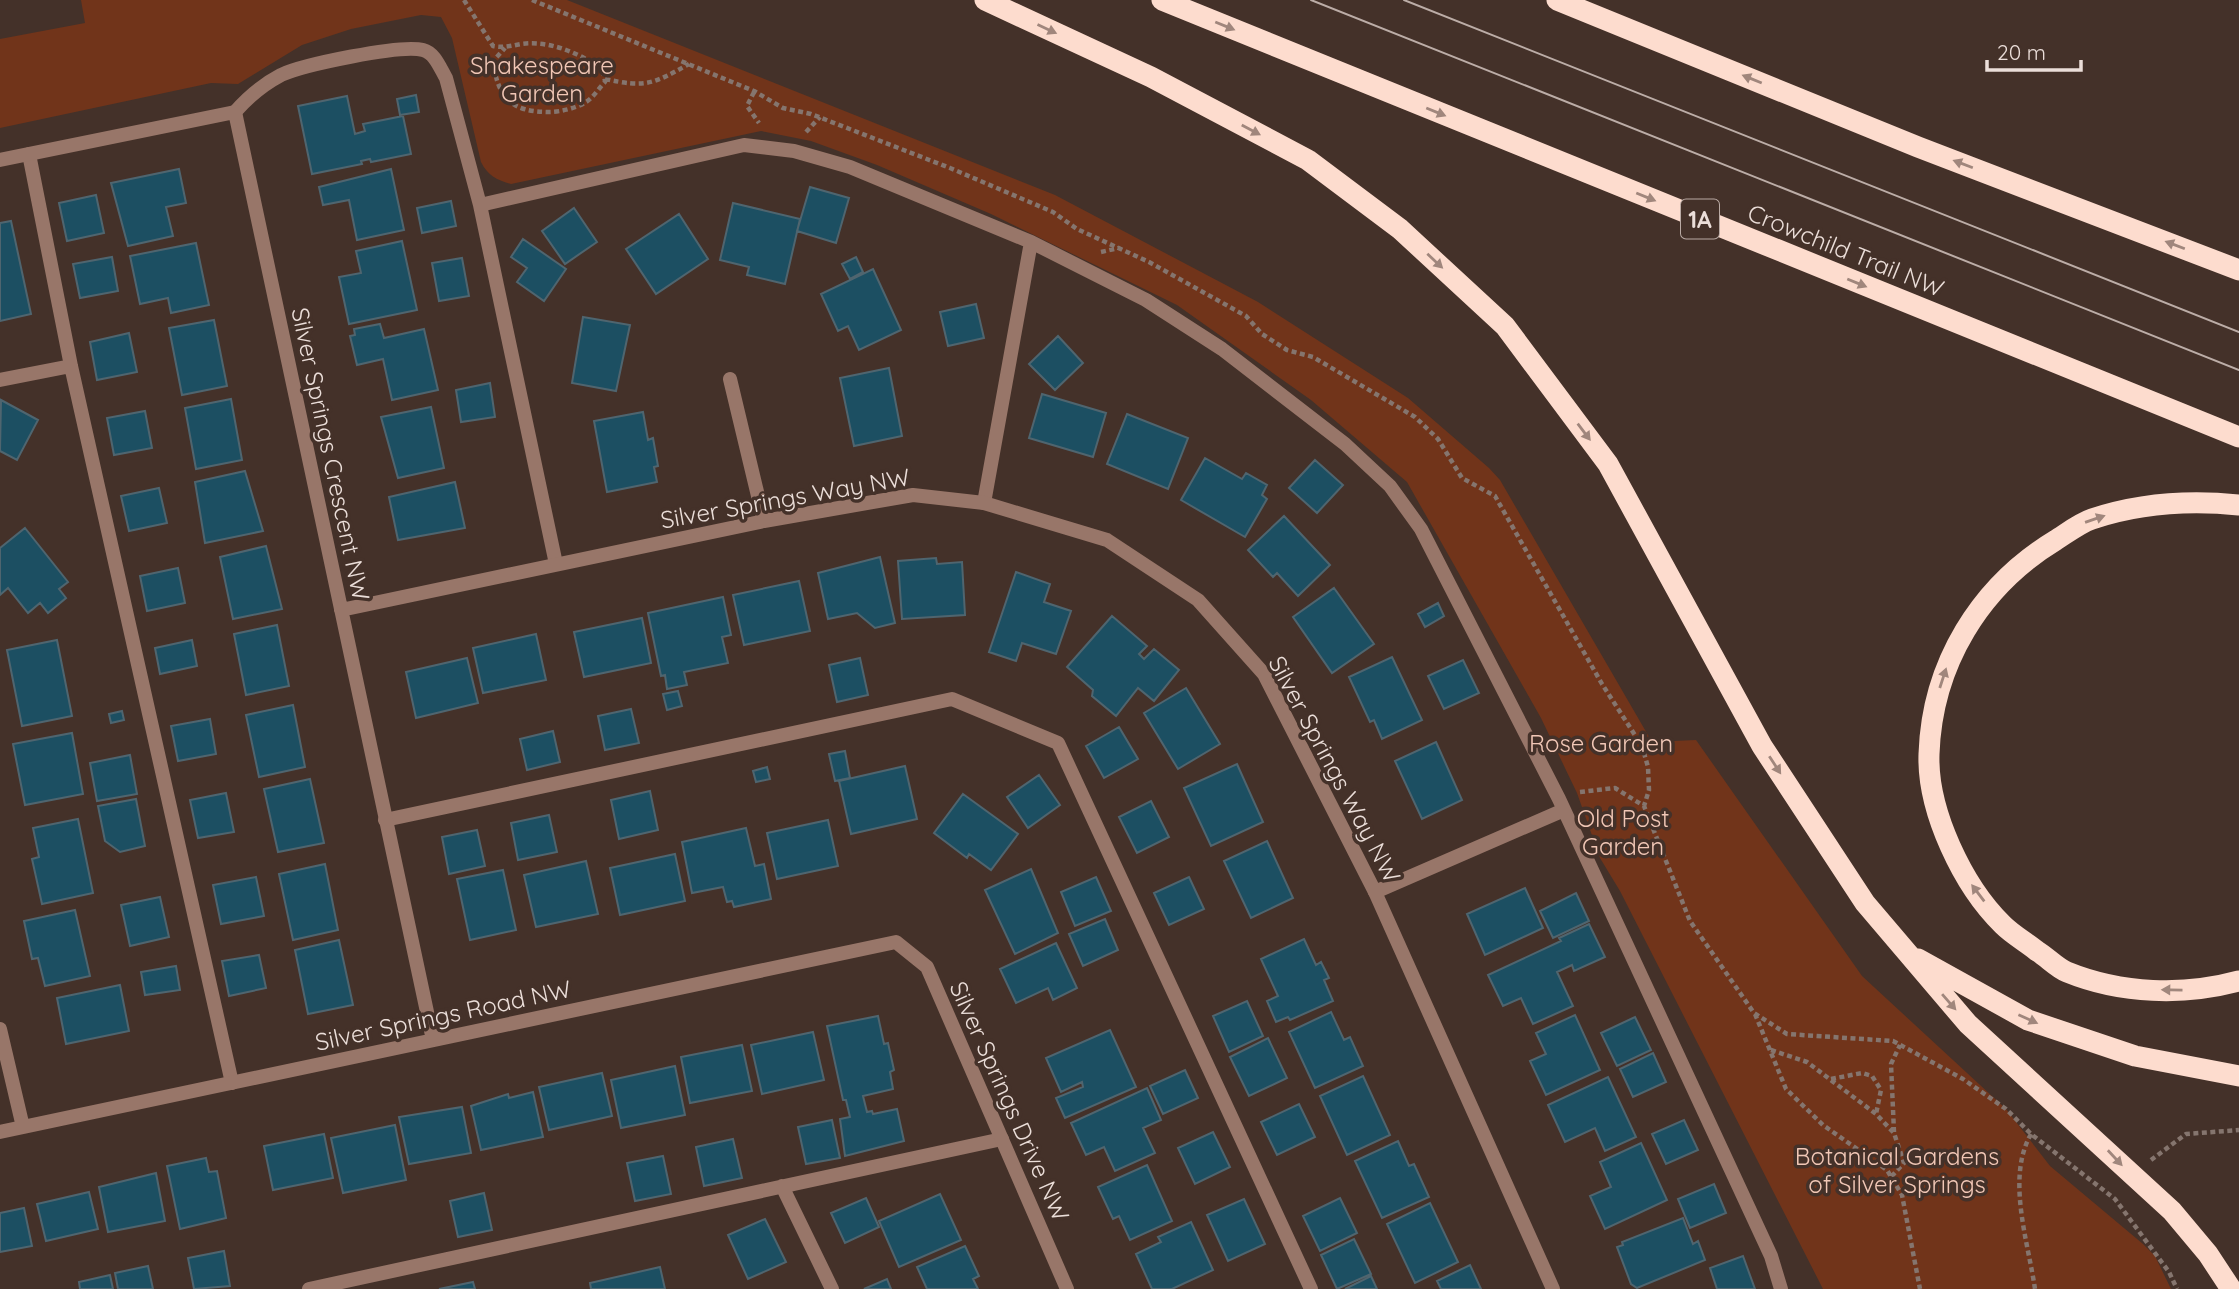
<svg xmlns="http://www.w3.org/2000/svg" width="2239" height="1289" font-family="Quicksand,sans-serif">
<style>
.green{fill:#71341a}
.building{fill:#1c4f62;stroke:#4f656f;stroke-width:2}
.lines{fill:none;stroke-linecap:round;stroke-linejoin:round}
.path{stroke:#85756e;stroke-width:4.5;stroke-dasharray:5 3.5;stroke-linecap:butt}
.lane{stroke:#987669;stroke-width:14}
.street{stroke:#987669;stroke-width:14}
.highway{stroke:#fddcce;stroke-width:21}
.tram{stroke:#bcada7;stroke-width:2}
.oneway{fill:#a0867c}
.labels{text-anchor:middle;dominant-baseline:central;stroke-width:7;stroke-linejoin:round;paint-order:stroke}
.shield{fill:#443129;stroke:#b9aaa4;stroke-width:2}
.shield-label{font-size:23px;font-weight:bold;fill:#ebded9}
.park-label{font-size:24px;fill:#f1c7b6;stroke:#443129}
.street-label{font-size:24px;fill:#ebded9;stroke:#443129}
</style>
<rect width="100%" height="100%" fill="#443129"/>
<!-- green -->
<path class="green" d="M81,0H567L1055,195L1258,302L1408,398L1489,468L1500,480L1652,742L1696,740L1862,976L2006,1109L2050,1166L2143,1244L2155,1256L2171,1289H1823L1620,891L1600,858L1577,793L1541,718L1407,482L1311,400L1177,305L991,214L877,165L811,141L761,131L511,184C497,180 488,176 481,162L452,38L441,17L421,15L351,29L302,45L238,84L211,83L0,128V39L85,23Z"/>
<!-- building -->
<path class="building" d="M416,95L419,112L400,115L397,99Z
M347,96L355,134L365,131L363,124L403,116L411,154L371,162L370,159L361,161L362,164L312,174L298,106Z
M179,169L186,203L166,207L173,236L128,246L111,183Z
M391,169L404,230L357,240L349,200L323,205L319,187Z
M810,187L849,198L836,243L797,231Z
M96,195L104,233L67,241L59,203Z
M451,201L456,226L422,233L417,208Z
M733,203L800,219L785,284L747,275L749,267L720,260Z
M574,208L597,242L565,264L542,231Z
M679,214L708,259L656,294L626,249Z
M11,221L31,314L0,321V223Z
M523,239L566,269L544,301L517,282L527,268L511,257Z
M402,241L417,310L349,324L339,277L361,273L356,251Z
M196,243L209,305L171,313L168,298L140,304L130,256Z
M112,257L118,291L80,298L73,264Z
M856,257L863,272L850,279L842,264Z
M462,258L469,296L439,301L432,263Z
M873,269L901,330L859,350L848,326L838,331L821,294Z
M976,304L984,338L948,346L940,312Z
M583,317L630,325L616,391L572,383Z
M214,320L227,386L182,395L169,328Z
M380,324L384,338L424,329L438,390L392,400L383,359L357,365L350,336L355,335L354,329Z
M129,333L137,372L97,380L90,342Z
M1058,336L1083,363L1055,390L1029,364Z
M889,368L902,436L854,446L840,378Z
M490,383L495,417L461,422L456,390Z
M1042,394L1106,413L1093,457L1029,438Z
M231,399L242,460L196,469L185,408Z
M1,400L38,420L17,460L0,451Z
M431,407L444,468L398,478L381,417Z
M145,411L152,448L114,455L107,418Z
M643,412L648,440L653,438L658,466L654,467L657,482L607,492L594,421Z
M1127,414L1188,438L1168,489L1107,464Z
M1205,458L1242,479L1246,473L1267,485L1262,495L1267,499L1245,537L1181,500Z
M1315,460L1343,485L1317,513L1289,488Z
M245,471L263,531L205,543L195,482Z
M455,482L465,528L398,540L389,497Z
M159,488L167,523L129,531L121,496Z
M1284,516L1330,565L1298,596L1277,573L1273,577L1248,550Z
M25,528L68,582L59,589L66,598L48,613L40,603L28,613L8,588L0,595V548Z
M266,546L282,609L233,619L220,557Z
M880,557L895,623L875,628L857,613L828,619L818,573Z
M936,558L937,564L962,562L965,615L902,619L898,561Z
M178,568L185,603L147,611L140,576Z
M1016,572L1050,584L1044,602L1071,611L1056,654L1022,643L1016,661L989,652Z
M799,581L810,631L744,645L733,595Z
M1334,588L1374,644L1332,673L1293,617Z
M723,597L731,635L722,637L728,663L684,672L687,685L667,689L665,675L661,676L648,613Z
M1438,603L1444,616L1425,627L1418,614Z
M1112,616L1147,646L1139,654L1144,659L1154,649L1179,670L1154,701L1138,688L1116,716L1092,696L1093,690L1067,667Z
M642,618L651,663L584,677L574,632Z
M277,625L289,686L246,695L234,634Z
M536,634L546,680L483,693L473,648Z
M57,640L72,716L22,726L7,650Z
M192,640L197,666L160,674L155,648Z
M1392,657L1422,720L1382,739L1374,720L1370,722L1349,677Z
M467,658L478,703L416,718L406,672Z
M860,658L868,695L837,702L829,665Z
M1463,660L1479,693L1444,709L1428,676Z
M1186,688L1220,744L1178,769L1144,713Z
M678,691L682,706L667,710L663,694Z
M293,705L305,767L259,777L246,715Z
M631,709L639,743L605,750L598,716Z
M122,711L124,720L111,723L109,714Z
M210,719L216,754L178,761L171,726Z
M1119,727L1138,759L1104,778L1086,746Z
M553,731L560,762L527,770L520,739Z
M72,733L83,794L25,805L13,744Z
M1436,742L1462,800L1422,819L1395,761Z
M845,751L850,778L835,781L829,754Z
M130,755L137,794L97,801L90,763Z
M1237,764L1263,822L1211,846L1184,788Z
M905,766L917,819L851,834L839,781Z
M767,767L770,779L756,782L753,771Z
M1039,775L1060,805L1028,828L1007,797Z
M310,779L324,843L278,852L264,789Z
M650,791L658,830L619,839L611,800Z
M226,793L234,832L198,838L190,800Z
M963,794L1018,834L991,870L969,854L967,858L934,833Z
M136,799L145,846L120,852L105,841L98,806Z
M1151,801L1169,837L1137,853L1119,817Z
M549,815L557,852L518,860L511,823Z
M78,819L93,893L42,904L32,859L39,857L33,828Z
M828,820L838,866L777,879L767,833Z
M746,828L755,866L764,864L771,899L734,907L732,901L727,902L723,887L692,893L682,842Z
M477,830L485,866L449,874L442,837Z
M1267,841L1293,898L1251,918L1224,861Z
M675,854L685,901L620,915L610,868Z
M586,861L598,914L536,927L524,875Z
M325,864L338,930L293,940L279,874Z
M1031,869L1058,933L1015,954L985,890Z
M503,870L516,930L470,940L457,879Z
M256,877L264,916L221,924L213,885Z
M1096,877L1111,911L1075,926L1061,892Z
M1189,877L1204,909L1169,925L1154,893Z
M1525,888L1543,928L1485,955L1467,914Z
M1576,893L1589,921L1553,938L1540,911Z
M160,897L169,937L130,946L121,905Z
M75,910L90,976L45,986L38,958L32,959L24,921Z
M1105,919L1118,950L1083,966L1069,934Z
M1589,924L1605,957L1574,971L1572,965L1557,972L1573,1006L1533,1024L1521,998L1503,1006L1488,975L1561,941L1559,938Z
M1304,939L1316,965L1321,962L1329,978L1324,980L1333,1001L1290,1020L1288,1017L1276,1022L1267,1001L1278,996L1261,959Z
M339,940L353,1005L308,1014L295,950Z
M1056,943L1077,988L1053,1000L1048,988L1016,1003L1000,969Z
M259,955L266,988L229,996L222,961Z
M176,966L180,990L145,995L141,972Z
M120,985L129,1031L66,1044L57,998Z
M1247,1001L1263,1036L1229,1052L1213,1016Z
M1331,1012L1344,1040L1350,1037L1363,1066L1315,1088L1289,1032Z
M1575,1015L1600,1070L1546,1095L1530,1061L1546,1054L1536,1033Z
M878,1016L884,1044L888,1043L894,1070L890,1072L893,1089L863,1096L867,1112L872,1111L873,1114L897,1109L904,1141L845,1156L840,1119L850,1117L846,1100H843L827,1026Z
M1635,1017L1651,1050L1617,1066L1601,1033Z
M1110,1030L1136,1087L1065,1118L1056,1098L1083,1087L1082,1082L1061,1092L1046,1058Z
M813,1032L824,1080L762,1094L751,1045Z
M1268,1038L1287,1078L1249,1096L1230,1057Z
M742,1045L752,1091L690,1103L681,1057Z
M1653,1053L1666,1082L1633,1097L1620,1069Z
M675,1066L685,1115L621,1128L611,1080Z
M1185,1070L1198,1098L1163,1114L1150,1086Z
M602,1073L612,1116L549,1130L539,1087Z
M1363,1076L1390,1135L1347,1155L1320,1096Z
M1608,1077L1636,1137L1605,1151L1595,1128L1565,1142L1548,1105Z
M1147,1088L1161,1120L1143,1128L1155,1153L1115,1171L1104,1147L1086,1155L1071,1123Z
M533,1092L543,1137L481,1150L471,1106L508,1094L509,1098Z
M1299,1104L1315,1137L1277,1155L1261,1122Z
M462,1107L471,1153L409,1164L399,1117Z
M832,1120L840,1158L806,1164L798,1127Z
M1684,1120L1698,1150L1666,1164L1652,1134Z
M395,1125L406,1180L343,1193L331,1138Z
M1213,1132L1230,1167L1195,1184L1178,1148Z
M324,1134L333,1178L273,1190L264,1146Z
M733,1139L742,1178L704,1186L696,1147Z
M1398,1141L1409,1166L1414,1164L1429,1197L1382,1218L1355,1161Z
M1641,1143L1667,1200L1605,1229L1590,1196L1611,1187L1600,1162Z
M663,1156L671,1194L635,1201L627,1163Z
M206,1158L209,1172L217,1171L226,1218L180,1229L167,1166Z
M1147,1165L1172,1221L1130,1240L1119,1216L1113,1219L1098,1187Z
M156,1173L165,1221L108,1232L99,1187Z
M1714,1184L1726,1213L1690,1228L1678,1199Z
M89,1192L98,1229L46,1241L37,1204Z
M484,1193L492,1230L458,1237L450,1201Z
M940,1194L961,1240L899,1267L879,1221Z
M866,1198L879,1227L845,1243L831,1213Z
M1340,1198L1357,1233L1320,1251L1303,1216Z
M1244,1199L1265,1244L1228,1261L1207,1215Z
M1430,1203L1458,1262L1415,1283L1387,1224Z
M24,1208L32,1246L0,1252V1213Z
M1683,1218L1693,1244L1698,1241L1705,1260L1637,1288L1631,1284L1617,1247L1623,1245L1622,1242Z
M765,1219L786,1262L748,1279L728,1235Z
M1191,1222L1213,1270L1172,1289H1152L1136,1254L1161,1242L1158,1237Z
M1354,1239L1371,1274L1337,1289L1321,1255Z
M965,1246L979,1276L973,1279L978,1289H927L917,1267Z
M224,1251L230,1286L194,1289L188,1258Z
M1743,1256L1755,1289H1717L1710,1268Z
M1470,1265L1481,1289H1441L1437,1281Z
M148,1266L153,1289H118L115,1273Z
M660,1267L665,1289H591L590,1283Z
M110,1275L113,1289H80L79,1282Z
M1371,1276L1377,1289H1345Z
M887,1279L891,1289H864Z
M473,1282L475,1289H439Z"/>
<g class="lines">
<!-- path -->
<path class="path" d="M464,0L493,46C504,48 510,46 521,44C543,41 565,48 584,58C595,64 604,68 605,82C599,88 593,98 586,102C577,108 560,112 549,112C512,112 498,99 493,61L505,48
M532,0L754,91L783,108L811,114L950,168L1053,212L1077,229L1149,262L1246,316L1262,334L1287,350L1313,357L1415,417L1438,439L1462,478L1495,496L1602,684L1642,746L1648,767L1649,790L1644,806
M605,79C646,88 653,84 689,64
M754,92L747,106L759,123
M806,132L820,117
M1101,252L1119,248
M1580,792L1615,788L1644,806L1690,921L1754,1013L1787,1034L1893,1041L1963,1079L2006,1109L2031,1134L2115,1199L2169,1272L2177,1289
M1755,1014L1786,1089L1823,1125L1887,1170L1902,1195L1920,1289
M1771,1050L1807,1062L1876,1114L1894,1133L1904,1163L1891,1177
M1831,1079L1862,1073L1872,1076L1881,1090L1876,1114
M1894,1132L1891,1064L1900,1045
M2031,1134C2006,1178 2028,1241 2035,1289
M2151,1160L2186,1134L2239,1130"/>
<!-- lane -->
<path class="lane" d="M235,112C248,97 262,85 281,75C302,65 401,44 423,50C435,53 440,68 446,78L480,205L556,564
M29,154L71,366L232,1083
M480,205L744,145L794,151L850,167L1031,242
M0,380L71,366
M984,503L1031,242L1146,300L1222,349L1345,444L1390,486L1421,529L1559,799L1771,1256L1781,1289
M385,820L952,699L1058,743L1311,1289
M1375,892L1564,810
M782,1186L832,1289
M309,1289L1002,1139"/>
<!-- street -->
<path class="street" d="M0,160L235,112L433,1040
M730,379L764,521
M341,610L764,521L913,495L984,503L1107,540L1198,600L1264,674L1375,892L1553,1289
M0,1029L23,1127
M0,1132L896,942L927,967L1067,1289"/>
<!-- highway -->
<path class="highway" d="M985,0L1151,77L1308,160L1400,229L1505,326L1608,464L1762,746L1865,903L1968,1024L2172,1211L2208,1254L2231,1289
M1162,0L2239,437
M1557,0L1918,147L2239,270
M2239,505C2190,500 2140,503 2092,519C2080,523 2067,533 2056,540C1980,586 1932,664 1929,754C1927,811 1963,886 2003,925C2013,935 2026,942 2037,951C2047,957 2057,968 2067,972C2121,994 2184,996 2239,981
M1918,959L2028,1020L2135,1056L2239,1076"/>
<!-- tram -->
<path class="tram" d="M1311,0L2239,370
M1404,0L2239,332"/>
</g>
<!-- one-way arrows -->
<defs><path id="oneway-solid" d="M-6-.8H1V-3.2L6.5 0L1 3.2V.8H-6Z" transform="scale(1.75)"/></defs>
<g class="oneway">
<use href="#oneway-solid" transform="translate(1225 26) rotate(22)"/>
<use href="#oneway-solid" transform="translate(1047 29) rotate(25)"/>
<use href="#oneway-solid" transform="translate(1752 79) rotate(-158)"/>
<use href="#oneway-solid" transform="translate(1436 112) rotate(22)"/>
<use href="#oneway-solid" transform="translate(1251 130) rotate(28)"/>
<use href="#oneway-solid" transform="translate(1963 164) rotate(-159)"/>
<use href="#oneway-solid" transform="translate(1646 197) rotate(22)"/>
<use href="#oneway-solid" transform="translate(2175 245) rotate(-159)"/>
<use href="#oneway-solid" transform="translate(1435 261) rotate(43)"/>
<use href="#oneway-solid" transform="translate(1857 283) rotate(22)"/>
<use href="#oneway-solid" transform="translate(1584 432) rotate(53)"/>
<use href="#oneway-solid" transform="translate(2095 519) rotate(-19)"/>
<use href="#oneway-solid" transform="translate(1943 678) rotate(-72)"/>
<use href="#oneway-solid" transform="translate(1775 765) rotate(57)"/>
<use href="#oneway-solid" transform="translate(1978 893) rotate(-127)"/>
<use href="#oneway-solid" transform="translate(2172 990) rotate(-179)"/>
<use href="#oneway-solid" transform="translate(1949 1002) rotate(49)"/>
<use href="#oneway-solid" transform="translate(2028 1019) rotate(24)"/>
<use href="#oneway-solid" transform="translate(2115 1158) rotate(47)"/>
</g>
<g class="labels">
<!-- shield labels -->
<rect class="shield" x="1681" y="199.5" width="38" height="39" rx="5"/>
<g class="shield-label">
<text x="1700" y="219">1A</text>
</g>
<!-- park labels -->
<g class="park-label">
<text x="542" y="65">Shakespeare<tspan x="542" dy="28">Garden</tspan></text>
<text x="1601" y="743">Rose Garden</text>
<text x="1623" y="818">Old Post<tspan x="1623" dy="28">Garden</tspan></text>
<text x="1897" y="1156">Botanical Gardens<tspan x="1897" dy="28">of Silver Springs</tspan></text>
</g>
<!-- street labels -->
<g class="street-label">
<text transform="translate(1846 250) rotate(22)">Crowchild Trail NW</text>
<text transform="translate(331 454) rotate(78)">Silver Springs Crescent NW</text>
<text transform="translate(785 498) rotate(-10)">Silver Springs Way NW</text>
<text transform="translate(1335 769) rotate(62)">Silver Springs Way NW</text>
<text transform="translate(443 1015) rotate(-12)">Silver Springs Road NW</text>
<text transform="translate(1010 1101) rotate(66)">Silver Springs Drive NW</text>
</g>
</g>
<!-- scale -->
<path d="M1987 60v10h94v-10" fill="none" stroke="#ebded9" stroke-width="3.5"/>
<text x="1997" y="60" font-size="21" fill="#ebded9" stroke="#443129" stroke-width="5" paint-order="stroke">20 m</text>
</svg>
